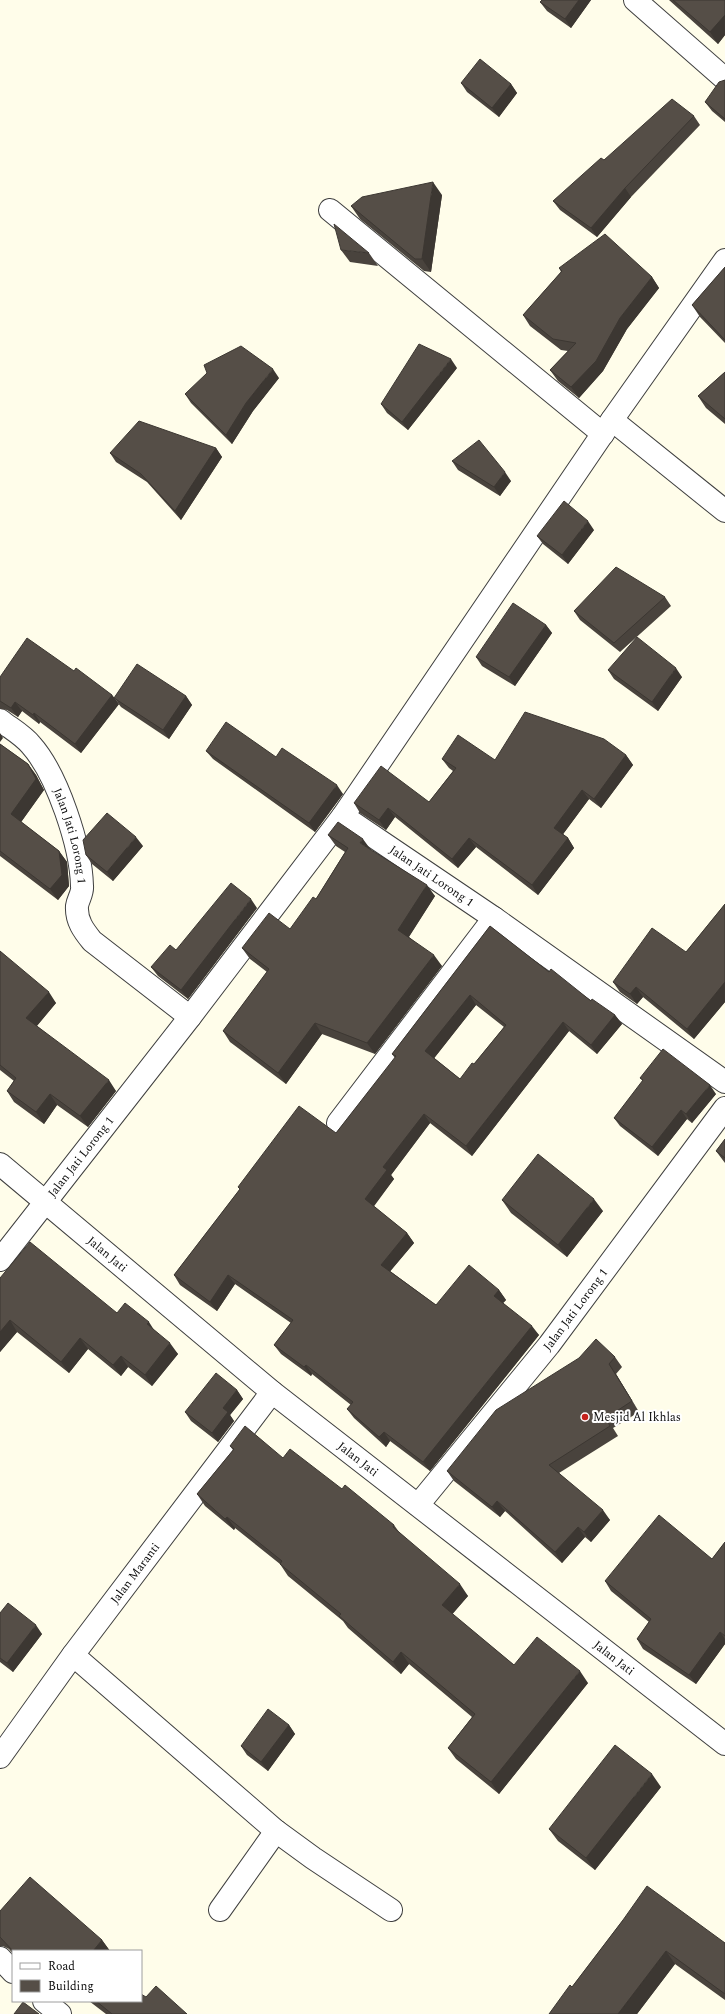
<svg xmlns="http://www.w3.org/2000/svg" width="725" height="2014" font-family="Spectral,serif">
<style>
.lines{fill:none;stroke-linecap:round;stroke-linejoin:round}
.minor-casing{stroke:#3f3f3f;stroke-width:24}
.minor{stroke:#fff;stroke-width:22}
.wall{fill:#49433d;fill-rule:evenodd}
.shaded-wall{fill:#3c3732}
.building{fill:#554e47;stroke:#3c3732;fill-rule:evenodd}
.poi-dot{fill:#c4211c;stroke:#fff;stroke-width:1.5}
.labels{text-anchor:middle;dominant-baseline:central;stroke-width:4;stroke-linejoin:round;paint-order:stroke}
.street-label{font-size:12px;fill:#0c0c0c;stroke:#fff}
.poi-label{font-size:12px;fill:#0c0c0c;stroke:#fff;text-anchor:start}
</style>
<rect width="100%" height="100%" fill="#fffdea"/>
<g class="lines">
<defs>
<g id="minor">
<path d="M635,0L725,79"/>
<path d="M330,210L603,434"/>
<path d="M612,420L725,511"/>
<path id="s1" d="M0,720C10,728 23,735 31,745C57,774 81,846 82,886C83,893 78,899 77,906C76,921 84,931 92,941L190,1017"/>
<path id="s2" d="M343,816L494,918L725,1082"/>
<path d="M338,1123L494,918"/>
<path id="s3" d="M0,1164L272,1392L725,1744"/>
<path id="s4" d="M0,1260L190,1017L343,816L612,420L725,260"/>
<path id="s5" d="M418,1505L549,1345L725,1108"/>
<path d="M73,1655L276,1831L313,1858L391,1910"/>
<path id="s6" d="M0,1757L73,1655L272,1392"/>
<path d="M220,1910L276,1831"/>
<path d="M0,1958L13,1972"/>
<path d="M44,2001L60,2014"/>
</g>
</defs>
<!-- minor casing -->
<use href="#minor" class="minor-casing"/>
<!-- minor -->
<use href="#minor" class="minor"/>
</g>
<!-- wall -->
<path class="wall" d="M542,0H591L571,28L547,11L540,2Z
M669,0H725V35L718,44Z
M725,80V122L712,111L705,102Z
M461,83L511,84L517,93L499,117L467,92Z
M694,116L700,125L631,197L597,237L560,210L553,201L604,160Z
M442,195L431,272L424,271L360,219L351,206Z
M341,250L369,253L378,266L350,262Z
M725,267V343L700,317L692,305Z
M559,268L652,277L659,288L627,329L603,371L579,398L558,381L550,370L568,351L561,350L530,326L523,315L561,272Z
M457,368L408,430L387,413L381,404Z
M725,372V424L706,408L698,396Z
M279,378L253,411L232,444L191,403L185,394Z
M216,448L222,457L181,520L147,482L116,462L110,453Z
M452,461L511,481L500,496L458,470Z
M594,530L568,564L543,544L537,536Z
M665,597L671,606L620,652L580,620L574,611Z
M546,625L552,633L515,686L482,666L476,657Z
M608,670L682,677L658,711L614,679Z
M74,671L112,695L119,704L81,753L40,722L39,724L22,711L18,717L7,710L0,709V677Z
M186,696L192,705L169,739L121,707L114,698Z
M0,744L28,764L36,775L44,790L21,822L59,851L67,862L69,886L58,900L0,856Z
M206,751L276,757L343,794L315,832L213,759Z
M626,755L633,765L601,808L589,799L563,834L568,838L574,848L538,895L476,847L458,868L395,817L386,830L360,813L354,803L429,802L453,771L449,768L442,759L495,760Z
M328,835L370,850L435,896L409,937L442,966L375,1054L322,1034L286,1084L230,1042L223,1031L267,972L250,959L242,948L290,929L316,899L345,852L336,846Z
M143,846L113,881L92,864L86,855Z
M725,904V1002L694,1039L643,997L637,1004L620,992L613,982L686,952Z
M257,908L188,999L158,976L151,967L176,950Z
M490,926L549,972L591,1001L615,1015L622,1024L597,1054L569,1031L472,1156L430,1123L391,1175L394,1179L373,1206L407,1233L414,1243L390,1271L436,1305L499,1290L506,1300L503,1303L539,1335L430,1471L390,1441L386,1447L354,1418L347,1409L351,1405L312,1374L311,1376L281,1354L274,1345L291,1323L235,1284L217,1311L180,1285L174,1275L240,1189L238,1187L336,1133L395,1058L392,1054ZM476,1005L504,1027L474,1064L460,1079L434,1058Z
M0,951L56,1003L37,1026L116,1091L88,1127L57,1105L44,1124L14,1102L7,1091L14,1081L0,1070Z
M640,1078L716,1094L692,1123L687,1119L658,1156L620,1126L614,1118L643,1081Z
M725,1139V1163L716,1151Z
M502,1200L603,1211L567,1257L511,1213Z
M0,1278L117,1313L155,1331L178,1354L152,1386L128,1367L121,1376L88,1349L69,1373L17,1332L0,1352Z
M615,1357L622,1367L616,1374L639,1412L613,1428L618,1436L559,1473L610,1520L591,1542L585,1537L562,1563L505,1511L500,1517L454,1481L447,1471Z
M237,1390L243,1399L230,1415L234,1421L218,1442L191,1421L185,1412Z
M230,1446L283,1458L342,1489L394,1525L399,1532L468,1596L452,1614L514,1665L588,1683L499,1794L456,1759L448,1748L472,1717L409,1664L401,1674L348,1628L343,1621L288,1576L280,1564L235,1528L234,1530L205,1506L197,1494L233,1450Z
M725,1542V1644L696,1684L643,1649L637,1639L649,1622L611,1591L605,1581L712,1559Z
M0,1613L42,1634L13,1672L0,1662Z
M289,1725L295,1734L268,1771L247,1755L241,1746Z
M661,1787L595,1870L558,1841L549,1829Z
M0,1911L102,1940L110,1951H13V1954L9,1949L3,1946H0Z
M623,1920L725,1943V2000L675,1964L637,2014H549L572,1987Z
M146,1997L187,2014H106L89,2001H141Z"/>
<!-- shaded-wall -->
<path class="shaded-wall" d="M579,0H591L571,28L565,19Z
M725,15V35L718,44L710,32Z
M511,84L517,93L499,117L492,108Z
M433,182L442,195L431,272L422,259Z
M625,188L631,197L597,237L591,228Z
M652,277L659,288L627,329L603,371L579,398L571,387L620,318Z
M451,359L457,368L408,430L402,422Z
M273,369L279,378L253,411L232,444L226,435L246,403Z
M216,448L222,457L181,520L175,511Z
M505,472L511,481L500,496L494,487Z
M588,521L594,530L568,564L562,555Z
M546,625L552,633L515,686L509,677Z
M676,668L682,677L658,711L652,702Z
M112,695L119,704L81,753L75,744Z
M186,696L192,705L169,739L163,730Z
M15,702L22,711L18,717L11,708Z
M34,713L40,722L39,724L33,715Z
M0,733L3,738L0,742Z
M626,755L633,765L601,808L594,799Z
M28,764L36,775L44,790L19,825L11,814Z
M337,785L343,794L315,832L309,823Z
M582,790L589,799L561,837L554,828Z
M388,808L395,817L386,830L379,820Z
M136,837L143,846L113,881L107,872Z
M469,838L476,847L458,868L452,859Z
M568,838L574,848L538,895L532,885Z
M363,839L371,850L360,843Z
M59,851L67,862L69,886L58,900L50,889Z
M427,885L435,896L406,941L398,930Z
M251,899L257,908L188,999L181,990Z
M434,955L442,966L375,1054L367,1043Z
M725,982V1002L694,1039L687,1029Z
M636,987L643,997L637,1004L630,994Z
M49,992L56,1003L34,1029L26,1018Z
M470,995L476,1005L432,1061L425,1051Z
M615,1015L622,1024L597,1054L591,1045Z
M563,1022L569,1031L472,1156L466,1146Z
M315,1023L322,1034L286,1084L278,1073Z
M109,1080L116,1091L88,1127L80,1116Z
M710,1085L716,1094L692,1123L686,1114Z
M50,1094L57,1105L44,1124L36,1112Z
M681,1110L687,1119L658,1156L652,1147Z
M424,1114L430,1123L391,1175L394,1179L372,1209L365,1199L383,1167Z
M594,1199L603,1211L567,1257L558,1245Z
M407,1233L414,1243L388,1274L381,1265Z
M228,1275L235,1284L217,1311L210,1302Z
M499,1290L506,1300L501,1305L494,1296Z
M10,1320L17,1332L0,1352V1332Z
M149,1322L156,1333L147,1324Z
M532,1326L539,1335L430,1471L423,1462Z
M80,1338L88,1349L69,1373L61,1362Z
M170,1343L178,1354L152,1386L145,1375Z
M121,1356L128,1367L121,1376L113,1365Z
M609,1364L616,1374L639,1412L632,1401Z
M306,1365L312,1374L311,1376L304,1367Z
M237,1390L243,1399L230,1415L234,1421L218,1442L212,1433L223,1408Z
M384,1432L390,1441L386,1447L379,1437Z
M497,1501L505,1511L500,1517L492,1507Z
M603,1510L610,1520L591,1542L584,1532Z
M227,1517L235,1528L234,1530L225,1519Z
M578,1527L585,1537L562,1563L555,1552Z
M460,1584L468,1596L450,1617L442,1605Z
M36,1625L42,1634L13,1672L7,1663Z
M720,1632L725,1639V1644L696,1684L689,1675Z
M401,1652L409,1664L401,1674L393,1662Z
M580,1671L588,1683L499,1794L491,1782Z
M289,1725L295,1734L268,1771L261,1762Z
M652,1774L661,1787L595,1870L586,1858Z
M102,1940L110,1951H93Z
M666,1951L675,1964L637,2014H618Z"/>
<!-- building -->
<path class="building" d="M542,0H579L565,19L540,2Z
M673,0H725V15L710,32Z
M480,59L511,84L492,108L461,83Z
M725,80V119L705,102L719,82Z
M672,99L694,116L625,188L591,228L553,201L601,158L604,160Z
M433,182L422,259H415L351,206L362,197Z
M334,224L369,253L341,250Z
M605,234L652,277L620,318L596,361L571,387L550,370L576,343L553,339L523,315L562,271L559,268Z
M725,267V340L692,305Z
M419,344L451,359L402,422L381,404Z
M241,346L273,369L246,403L226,435L185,394L207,373L204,365Z
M725,372V419L698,396Z
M139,421L216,448L175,511L141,474L110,453Z
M479,440L505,472L494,487L452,461Z
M564,501L588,521L562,555L537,536Z
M616,567L665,597L614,643L574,611Z
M513,603L546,625L509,677L476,657Z
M637,637L676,668L652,702L608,670Z
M27,638L74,671L76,668L112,695L75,744L34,713L33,715L15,702L11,708L0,701V677Z
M137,664L186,696L163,730L114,698Z
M525,712L604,739L626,755L594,799L582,790L554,828L568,838L532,885L469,838L452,859L388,808L379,820L354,803L381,766L429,802L456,768L442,759L458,735L495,760Z
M226,722L276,757L282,748L337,785L309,823L206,751Z
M0,744L28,764L36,779L11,814L59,851L62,875L50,889L0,851Z
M107,813L136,837L107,872L86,855L83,840Z
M338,822L363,839L360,843L427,885L398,930L434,955L367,1043L315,1023L278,1073L223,1031L269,969L242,948L269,913L290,929L313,897L316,899L348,848L328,835Z
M231,883L251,899L181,990L151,967L170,945L176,950Z
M725,904V982L687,1029L636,987L630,994L613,982L652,928L686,952Z
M490,926L549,972L551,969L591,1001L592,999L615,1015L591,1045L563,1022L466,1146L424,1114L383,1167L387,1170L365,1199L407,1233L381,1265L436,1305L469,1265L499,1290L494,1296L532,1326L423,1462L384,1432L379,1437L347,1409L353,1402L306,1365L304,1367L274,1345L293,1320L228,1275L210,1302L174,1275L240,1189L238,1187L299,1106L336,1133L396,1056L392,1054ZM470,995L506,1025L474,1064L472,1063L460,1079L425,1051Z
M0,951L49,992L26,1018L109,1080L80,1116L50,1094L36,1112L7,1091L16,1078L0,1065Z
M663,1049L710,1085L686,1114L681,1110L652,1147L614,1118L643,1080L640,1078Z
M725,1139V1158L716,1151Z
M538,1154L594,1199L558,1245L502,1200Z
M30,1242L117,1313L125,1303L149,1322L147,1324L170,1343L145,1375L121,1356L113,1365L80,1338L61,1362L10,1320L0,1332V1278Z
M596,1339L615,1357L609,1364L632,1401L606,1418L610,1426L549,1465L603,1510L584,1532L578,1527L555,1552L497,1501L492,1507L447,1471L496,1410L579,1358Z
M216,1373L237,1390L223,1408L228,1412L212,1433L185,1412Z
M245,1426L283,1458L290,1449L342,1489L345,1485L394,1525L393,1527L460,1584L442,1605L514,1665L537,1637L580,1671L491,1782L448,1748L475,1714L401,1652L393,1662L339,1616L341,1614L280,1564L282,1561L227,1517L225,1519L197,1494L234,1449L230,1446Z
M659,1515L712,1559L725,1542V1636L720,1632L689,1675L637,1639L651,1619L605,1581Z
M8,1603L36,1625L7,1663L0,1658V1613Z
M268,1709L289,1725L261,1762L241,1746Z
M615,1745L652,1774L586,1858L549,1829Z
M30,1877L102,1940L93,1951H13L0,1937V1911Z
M647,1886L725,1943V1994L666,1951L618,2014H549L570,1985L572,1987L623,1920Z
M156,1986L187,2014H112L96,2001H141V1994L146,1997Z
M23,2002L39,2014H14Z"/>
<!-- markers -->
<circle class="poi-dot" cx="585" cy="1417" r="4"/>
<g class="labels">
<!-- street labels -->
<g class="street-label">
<text stroke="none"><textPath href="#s1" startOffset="140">Jalan Jati Lorong 1</textPath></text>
<text stroke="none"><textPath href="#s2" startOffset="107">Jalan Jati Lorong 1</textPath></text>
<text stroke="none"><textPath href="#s4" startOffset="131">Jalan Jati Lorong 1</textPath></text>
<text stroke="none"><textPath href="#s3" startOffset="140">Jalan Jati</textPath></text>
<text stroke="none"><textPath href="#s5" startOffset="251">Jalan Jati Lorong 1</textPath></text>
<text stroke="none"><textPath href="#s3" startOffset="464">Jalan Jati</textPath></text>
<text stroke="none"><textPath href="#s6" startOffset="228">Jalan Maranti</textPath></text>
<text stroke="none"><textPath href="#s3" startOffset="788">Jalan Jati</textPath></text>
</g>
<!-- poi labels -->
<g class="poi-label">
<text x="593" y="1417">Mesjid Al Ikhlas</text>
</g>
</g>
<!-- legend -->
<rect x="12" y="1950" width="130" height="52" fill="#ffffff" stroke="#9e9e9e"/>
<rect x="20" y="1963" width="20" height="6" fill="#ffffff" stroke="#9e9e9e"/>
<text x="48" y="1970" font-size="12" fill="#0c0c0c">Road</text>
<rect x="20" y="1980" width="20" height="12" fill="#554e47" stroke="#9e9e9e"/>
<text x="48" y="1990" font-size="12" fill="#0c0c0c">Building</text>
</svg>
